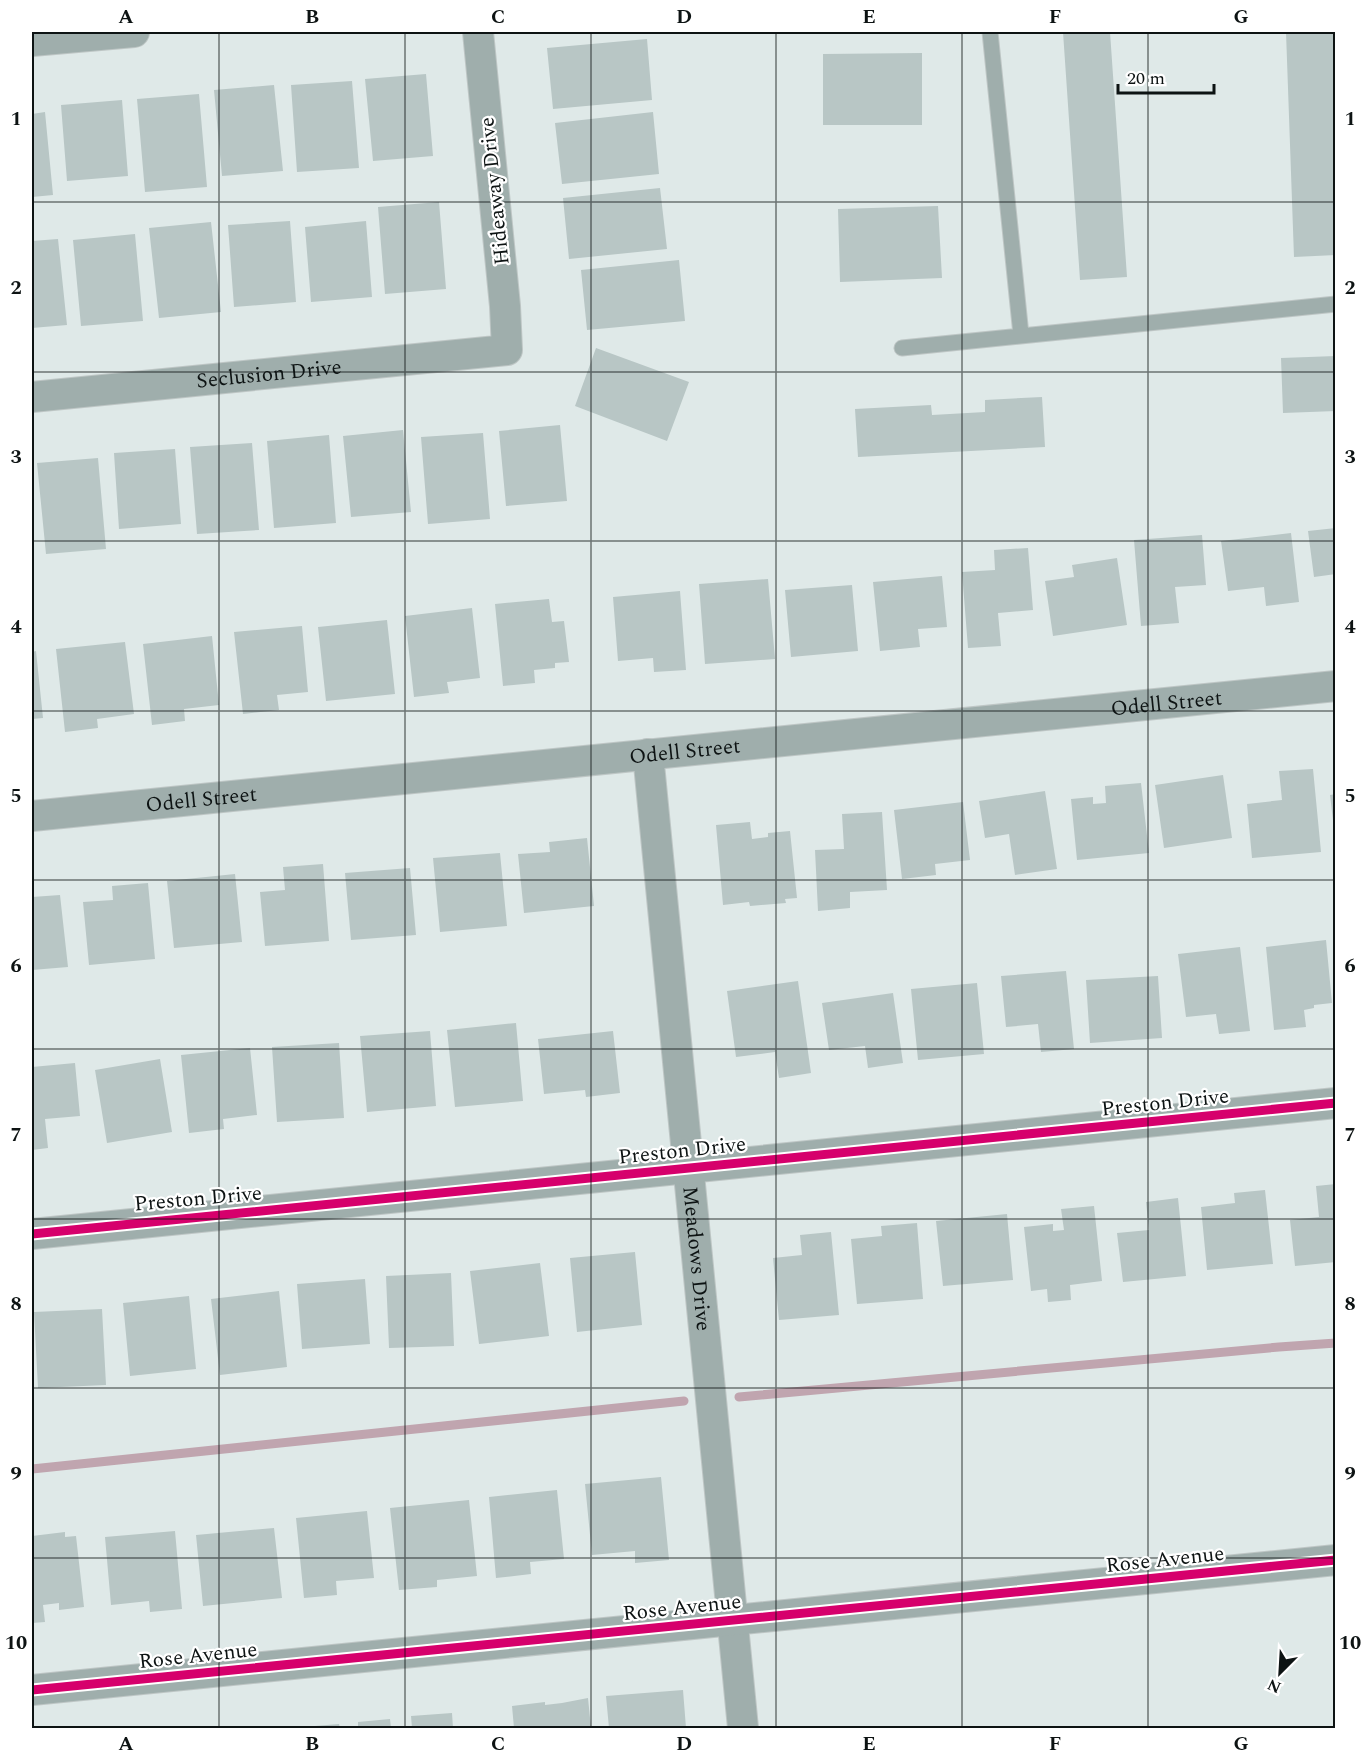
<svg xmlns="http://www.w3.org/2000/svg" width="1367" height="1760" font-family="Spectral,serif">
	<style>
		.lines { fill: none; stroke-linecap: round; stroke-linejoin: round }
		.stream { stroke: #c0a5af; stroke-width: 9 }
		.building { fill: #b8c6c5 }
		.service-casing { stroke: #bec6c5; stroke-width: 17 }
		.minor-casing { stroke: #bec6c5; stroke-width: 32 }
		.service { stroke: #9faeac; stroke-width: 15 }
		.minor { stroke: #9faeac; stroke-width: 30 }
		.cycleway-casing { stroke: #fff; stroke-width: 13 }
		.cycleway { stroke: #d6006c; stroke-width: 9 }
		.grid { fill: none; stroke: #0d1313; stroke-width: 1.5; stroke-opacity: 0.55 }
		.labels { text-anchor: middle; stroke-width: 4.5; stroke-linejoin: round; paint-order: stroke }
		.street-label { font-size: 21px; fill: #0d1313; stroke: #fff }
		.neatline { fill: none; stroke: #0d1313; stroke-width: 2 }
		.grid-label { font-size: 20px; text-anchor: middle; font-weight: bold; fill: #0d1313 }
	</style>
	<rect width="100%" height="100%" fill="#dfe9e8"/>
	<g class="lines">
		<!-- stream -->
		<path class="stream" d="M739,1397L1279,1347L1336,1343
			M32,1469L684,1401"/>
	</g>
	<!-- building -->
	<path class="building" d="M1063,32H1110L1127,277L1080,280Z
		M1286,32H1336V255L1294,257Z
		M647,39L652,100L553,109L547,48Z
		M922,53V125H823V54Z
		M426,74L433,156L373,161L365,79Z
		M352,81L359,168L297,172L291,85Z
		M274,85L283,171L222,176L214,90Z
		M199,94L207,187L145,192L137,99Z
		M122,100L128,176L67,181L61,105Z
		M45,112L53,195L32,197V114Z
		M653,112L659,174L562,184L555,123Z
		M660,188L667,249L569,259L563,198Z
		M439,202L446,289L385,294L378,207Z
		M938,206L942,278L840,282L838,209Z
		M290,221L296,302L234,307L228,225Z
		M366,221L372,297L311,302L305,227Z
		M211,222L221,312L159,318L149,228Z
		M135,234L143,321L81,326L73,240Z
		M58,239L67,325L32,328V241Z
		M679,260L685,321L587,330L581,270Z
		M596,348L689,382L667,441L575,406Z
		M1336,356V411L1283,413L1281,358Z
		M1042,397L1045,447L858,457L855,409L931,405L932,415L985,412V400Z
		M560,425L567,501L506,506L499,431Z
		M403,430L411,512L351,517L343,436Z
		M483,433L490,519L428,524L421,437Z
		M329,435L336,523L274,528L267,441Z
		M252,443L259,530L197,534L190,447Z
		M175,449L181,524L119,529L114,453Z
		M98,458L106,549L46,554L37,463Z
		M1336,528V574L1314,577L1308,531Z
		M1291,533L1299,602L1266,606L1264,587L1228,591L1221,541Z
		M1202,535L1206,585L1175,587L1179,623L1141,626L1134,540Z
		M1028,548L1033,610L998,613L1001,646L968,648L962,572L995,570L994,550Z
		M1117,558L1127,625L1053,636L1045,581L1074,577L1072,565Z
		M942,576L947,627L918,629L920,647L880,651L873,582Z
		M768,579L775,659L705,664L699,584Z
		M852,585L858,651L791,657L785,590Z
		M680,591L686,670L654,672L653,658L618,661L613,597Z
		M549,599L552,622L564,621L569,662L555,663V668L534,670L535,683L503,686L495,604Z
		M472,608L480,678L447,682L449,693L414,697L405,616Z
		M387,620L395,694L326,701L318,627Z
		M302,626L308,692L277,695L279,710L243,714L234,632Z
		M212,636L219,705L184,709L185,721L152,725L143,644Z
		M125,642L134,714L97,719L98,728L65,732L56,649Z
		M36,651L43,718L32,719V652Z
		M1313,769L1321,852L1252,858L1247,804L1282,800L1279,771Z
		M1223,775L1232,838L1164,848L1155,785Z
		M1141,783L1149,853L1077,860L1071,799L1093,797V804L1106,803L1105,786Z
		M1045,791L1057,869L1015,875L1009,834L985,838L979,801Z
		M1336,794V828L1334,829L1330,795Z
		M963,802L970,860L935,864L936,875L902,879L894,810Z
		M882,812L887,890L850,892V908L818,911L815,850L844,849L842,814Z
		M750,822L752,839L768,837V833L790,831L797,898L785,899L786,903L750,906L749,902L723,905L716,825Z
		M587,838L594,906L524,913L518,854L550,852L549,842Z
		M500,853L507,926L440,932L433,858Z
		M323,864L329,941L265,946L260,892L285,890L283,867Z
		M410,868L416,935L351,940L345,873Z
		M235,874L242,942L174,948L167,881Z
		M148,883L155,959L89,965L83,902L113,900L112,886Z
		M60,895L68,967L32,970V897Z
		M1326,940L1332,1003L1314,1005V1008L1304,1010L1306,1027L1274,1030L1266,947Z
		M1240,947L1250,1031L1219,1034L1216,1014L1186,1017L1178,954Z
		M1066,971L1074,1049L1041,1052L1038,1024L1006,1027L1001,976Z
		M1158,976L1162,1038L1090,1043L1086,980Z
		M798,981L811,1073L779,1078L775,1052L736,1057L727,991Z
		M977,983L984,1054L918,1060L911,989Z
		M893,993L903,1063L868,1068L865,1046L829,1050L822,1003Z
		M516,1023L523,1101L455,1107L447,1030Z
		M430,1031L436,1106L367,1112L360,1036Z
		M613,1031L620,1093L586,1097L585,1090L544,1094L538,1039Z
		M339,1043L344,1118L277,1122L272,1047Z
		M250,1048L257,1115L223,1119L224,1129L189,1133L181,1055Z
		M160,1059L172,1132L107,1143L95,1070Z
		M75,1063L80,1116L45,1119L48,1148L32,1150V1067Z
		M1336,1184V1262L1295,1266L1290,1220L1319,1217L1316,1186Z
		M1265,1190L1273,1264L1207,1270L1201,1207L1235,1203L1234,1193Z
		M1178,1198L1186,1276L1123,1282L1117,1233L1149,1230L1146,1202Z
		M1094,1206L1102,1281L1070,1285L1071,1300L1048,1302L1047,1289L1031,1291L1024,1227L1053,1224V1231L1064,1230L1061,1209Z
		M1007,1214L1013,1280L943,1286L936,1221Z
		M917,1223L923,1299L857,1304L851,1239L882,1236L881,1226Z
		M831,1232L839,1315L779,1320L773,1258L802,1255L800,1235Z
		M635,1252L642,1325L577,1332L570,1258Z
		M540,1263L549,1336L479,1344L470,1271Z
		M451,1273L454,1346L389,1348L386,1276Z
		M365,1279L370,1344L302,1349L297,1284Z
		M279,1291L287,1367L220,1375L211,1299Z
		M189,1296L196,1369L130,1376L123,1303Z
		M102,1309L106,1385L38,1388L34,1312Z
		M661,1477L669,1560L635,1563V1551L592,1555L585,1484Z
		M557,1490L564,1559L530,1562L531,1574L496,1578L489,1497Z
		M469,1500L477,1576L437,1580V1587L399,1590L390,1508Z
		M367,1511L374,1578L336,1581L337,1595L304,1598L296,1518Z
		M274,1528L282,1598L203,1606L196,1535Z
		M175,1531L182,1609L150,1612L149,1601L111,1605L105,1537Z
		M65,1532V1537L76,1536L84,1607L59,1610V1603L43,1605L45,1622L32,1623V1536Z
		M683,1690L686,1728H609L606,1696Z
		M588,1698L591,1728H514L512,1706L545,1702V1705L562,1703Z
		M452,1713L453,1728H412L411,1716Z
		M390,1719L391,1728H358V1722Z
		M339,1724L340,1728H315V1726Z"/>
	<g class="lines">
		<!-- service casing -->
		<g class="service-casing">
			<path id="service" d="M990,32L1021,335
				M902,348L1336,304"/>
		</g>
		<!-- minor casing -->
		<g class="minor-casing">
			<g id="minor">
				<path d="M32,41L134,32"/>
				<path id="s1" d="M32,397L507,350L505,306L478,32"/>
				<path id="s2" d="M648,754L743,1728"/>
				<path id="s3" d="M32,816L1336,686"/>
				<path d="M32,1234L1336,1103"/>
				<path d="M32,1690L1336,1560"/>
			</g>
		</g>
		<!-- service -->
		<use href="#service" class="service"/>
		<!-- minor -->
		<use href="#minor" class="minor"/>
		<!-- cycleway casing -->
		<g class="cycleway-casing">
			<path id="cycleway" d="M32,1234L1336,1103
				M32,1690L1336,1560"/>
		</g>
		<!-- cycleway -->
		<use href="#cycleway" class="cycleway"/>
	</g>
	<!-- grid -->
	<path class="grid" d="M219,32V1728M405,32V1728M591,32V1728M776,32V1728M962,32V1728M1148,32V1728M32,202H1336M32,372H1336M32,541H1336M32,711H1336M32,880H1336M32,1049H1336M32,1219H1336M32,1388H1336M32,1558H1336"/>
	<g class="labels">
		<!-- street labels -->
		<g class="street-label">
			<text transform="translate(494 191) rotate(-96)" y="7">Hideaway Drive</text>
			<text dy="7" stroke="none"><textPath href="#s1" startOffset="238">Seclusion Drive</textPath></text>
			<text dy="7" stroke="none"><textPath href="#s3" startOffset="1140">Odell Street</textPath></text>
			<text dy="7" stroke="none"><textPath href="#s3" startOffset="656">Odell Street</textPath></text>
			<text dy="7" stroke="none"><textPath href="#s3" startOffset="170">Odell Street</textPath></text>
			<text transform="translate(1165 1102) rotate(-6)" y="7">Preston Drive</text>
			<text transform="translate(682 1150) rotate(-6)" y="7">Preston Drive</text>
			<text transform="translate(198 1198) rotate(-5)" y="7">Preston Drive</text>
			<text dy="7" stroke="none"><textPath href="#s2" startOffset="507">Meadows Drive</textPath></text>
			<text transform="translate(1165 1559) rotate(-6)" y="7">Rose Avenue</text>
			<text transform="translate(682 1607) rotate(-6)" y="7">Rose Avenue</text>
			<text transform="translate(198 1655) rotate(-6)" y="7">Rose Avenue</text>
		</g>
	</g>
	<!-- border -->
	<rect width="1367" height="1760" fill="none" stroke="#ffffff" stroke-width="66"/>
	<!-- north arrow -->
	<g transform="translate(1280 1673) rotate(204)" stroke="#ffffff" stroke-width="4.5" paint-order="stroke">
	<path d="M0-4.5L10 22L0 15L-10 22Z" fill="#0d1313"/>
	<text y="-9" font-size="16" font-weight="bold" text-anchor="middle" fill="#0d1313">N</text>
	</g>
	<!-- scale -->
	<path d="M1118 84v9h96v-9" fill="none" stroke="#0d1313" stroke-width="3"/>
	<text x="1127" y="84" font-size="18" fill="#0d1313" stroke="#ffffff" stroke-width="4.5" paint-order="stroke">20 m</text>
	<rect x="33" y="33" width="1301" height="1694" class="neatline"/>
	<g class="grid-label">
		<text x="126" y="23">A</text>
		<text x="312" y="23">B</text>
		<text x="498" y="23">C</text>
		<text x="684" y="23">D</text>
		<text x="869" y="23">E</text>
		<text x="1055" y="23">F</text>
		<text x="1241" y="23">G</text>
		<text x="16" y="125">1</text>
		<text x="1350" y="125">1</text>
		<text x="16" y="294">2</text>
		<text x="1350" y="294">2</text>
		<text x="16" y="463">3</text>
		<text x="1350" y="463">3</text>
		<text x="16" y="633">4</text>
		<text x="1350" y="633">4</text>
		<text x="16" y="802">5</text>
		<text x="1350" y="802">5</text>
		<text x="16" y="972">6</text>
		<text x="1350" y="972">6</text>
		<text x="16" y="1141">7</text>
		<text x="1350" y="1141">7</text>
		<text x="16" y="1310">8</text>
		<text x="1350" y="1310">8</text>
		<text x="16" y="1480">9</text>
		<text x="1350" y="1480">9</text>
		<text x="16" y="1649">10</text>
		<text x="1350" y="1649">10</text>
		<text x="126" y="1750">A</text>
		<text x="312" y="1750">B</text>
		<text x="498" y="1750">C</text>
		<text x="684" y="1750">D</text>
		<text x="869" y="1750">E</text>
		<text x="1055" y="1750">F</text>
		<text x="1241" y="1750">G</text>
	</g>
</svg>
